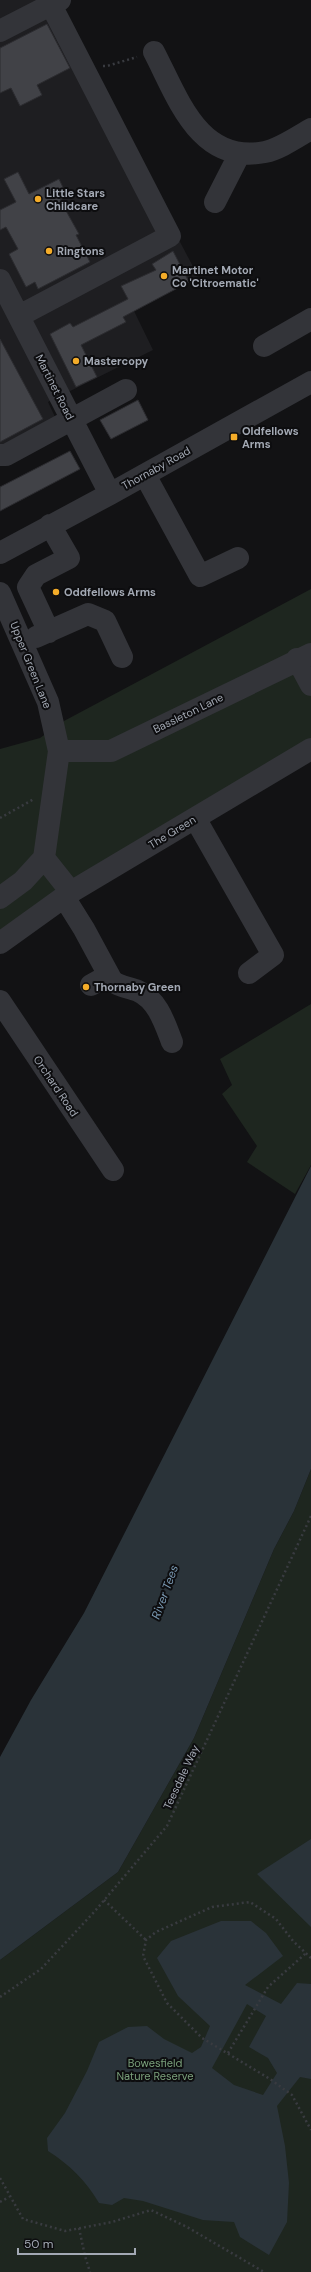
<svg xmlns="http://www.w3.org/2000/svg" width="311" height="2272" font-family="'DM Sans',sans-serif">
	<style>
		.built { fill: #1e1e21 }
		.green { fill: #1e261f }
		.water { fill: #2a3339; fill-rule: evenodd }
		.building { fill: #414247; stroke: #2c2c30 }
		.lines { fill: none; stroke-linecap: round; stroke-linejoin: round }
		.path { stroke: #393b40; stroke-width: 2.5; stroke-dasharray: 2 3; stroke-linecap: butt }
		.minor { stroke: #333439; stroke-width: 22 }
		.poi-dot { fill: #f4ac29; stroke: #0d0d0f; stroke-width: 1.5 }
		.labels { text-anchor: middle; stroke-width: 4; stroke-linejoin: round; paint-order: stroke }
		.poi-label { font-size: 11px; font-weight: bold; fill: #a3a9b4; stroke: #0d0d0f; text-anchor: start }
		.street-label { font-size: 11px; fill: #a3a9b4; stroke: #0d0d0f }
		.park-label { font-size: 11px; fill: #7aa07b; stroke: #0d0d0f }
		.water-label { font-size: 12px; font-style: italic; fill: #7998b1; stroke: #0d0d0f }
	</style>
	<rect width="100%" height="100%" fill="#121214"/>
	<!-- built -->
	<path class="built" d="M0,0H52L198,276L134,311L153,350L48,402L55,417L0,446Z"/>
	<!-- green -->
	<path class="green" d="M311,589V751L0,946V749L40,738L64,721Z
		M311,1004V1165L295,1194L247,1162L257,1146L222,1094L232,1085L220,1059Z
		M311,1469V2272H0V1960L118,1872L194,1738L274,1549L294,1511Z"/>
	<!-- water -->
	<path class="water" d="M311,1166V1469L294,1511L274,1549L194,1738L118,1872L0,1960V1757L31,1700L84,1613Z
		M311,1839V1927L257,1874Z
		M221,1921H251L266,1933L283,1956L245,1985L281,2004L297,1983L311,1984V2079L300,2077L277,2106L285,2146L289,2183L287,2222L269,2255L240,2237L234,2222L203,2220L143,2201L124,2198L112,2205L99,2203C86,2181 70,2165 48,2151L47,2138L65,2113L87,2071L99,2042L128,2027L147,2026L164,2039L192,2053L201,2047L210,2026L178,1996L157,1958L171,1941ZM247,2004L266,2016L249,2047L268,2058L277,2073L263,2095L234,2085L212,2068Z"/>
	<!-- building -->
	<path class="building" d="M47,24L70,68L37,85L42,95L20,106L11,88L0,93V48Z
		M18,172L29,194L59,179L67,196L60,200L79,234L76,235L90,262L38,289L35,282L26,287L9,254L18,249L6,227L0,230V210L16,202L4,179Z
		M173,251L189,282L123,317L126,322L81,345L97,377L76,387L50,334L70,323L73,327L128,299L121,286L156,270L152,264Z
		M0,339L43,419L0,442Z
		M138,400L148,420L111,439L100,420Z
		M70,451L80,469L0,511V487Z"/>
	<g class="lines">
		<!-- path -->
		<path class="path" d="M103,66H107L137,57
			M0,818L34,799
			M104,1900L146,1940
			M311,1958L293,1941L276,1919L250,1902L212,1907L156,1932L146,1940L143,1956L167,2003L202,2038L270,2079L292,2095L311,2130
			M0,1997L41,1969L95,1911L167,1826L311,1516
			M228,2053L268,1987L305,1954
			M0,2178L23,2219L65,2231L112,2222L151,2210L187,2227L264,2272
			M0,2202L9,2197
			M79,2228L85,2256L90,2272"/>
		<!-- minor -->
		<path class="minor" d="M0,31L60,0
			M154,52C178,98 199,165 265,152C280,149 297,137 311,129
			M215,202L239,155
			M0,280L110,494
			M19,316L170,236L51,5
			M264,346L311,319
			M0,455H6L126,390
			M145,475L200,576L238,558
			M0,553L110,494L311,382
			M0,593L48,702L59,751L44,858
			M49,632L28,587L36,575L69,558L50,525
			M36,637L88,614L105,621L122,657
			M297,659L311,685
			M59,751H111L311,654
			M195,818L273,955L249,973
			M44,858L71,892L311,749
			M64,897L84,929L111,979C117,987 129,987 138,991C158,1000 165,1024 172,1042
			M0,898L23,881L44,858
			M0,943L71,892
			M91,985L109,975
			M0,1001L113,1170"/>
	</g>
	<!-- markers -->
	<g class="poi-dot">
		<circle cx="38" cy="199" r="4"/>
		<circle cx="49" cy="251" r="4"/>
		<circle cx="164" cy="276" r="4"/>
		<circle cx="76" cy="361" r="4"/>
		<rect x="230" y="433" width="8" height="8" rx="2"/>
		<circle cx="56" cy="592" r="4"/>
		<circle cx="86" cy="987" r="4"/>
	</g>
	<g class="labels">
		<!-- poi labels -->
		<g class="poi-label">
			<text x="46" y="197">Little Stars<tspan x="46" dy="13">Childcare</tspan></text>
			<text x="57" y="255">Ringtons</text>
			<text x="172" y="274">Martinet Motor<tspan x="172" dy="13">Co 'Citroematic'</tspan></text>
			<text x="84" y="365">Mastercopy</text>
			<text x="242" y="435">Oldfellows<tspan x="242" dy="13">Arms</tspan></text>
			<text x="64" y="596">Oddfellows Arms</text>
			<text x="94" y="991">Thornaby Green</text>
		</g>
		<!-- street labels -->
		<g class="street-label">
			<text transform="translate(55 387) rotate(63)" y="4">Martinet Road</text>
			<text transform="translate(156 468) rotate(-29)" y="4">Thornaby Road</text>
			<text transform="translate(31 665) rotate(68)" y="4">Upper Green Lane</text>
			<text transform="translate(188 713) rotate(-26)" y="4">Bassleton Lane</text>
			<text transform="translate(172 832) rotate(-31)" y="4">The Green</text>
			<text transform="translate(56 1086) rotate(56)" y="4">Orchard Road</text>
			<text transform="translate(181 1777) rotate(-65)" y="4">Teesdale Way</text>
		</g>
		<!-- park labels -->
		<g class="park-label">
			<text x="155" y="2067">Bowesfield<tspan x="155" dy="13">Nature Reserve</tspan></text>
		</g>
		<!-- water labels -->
		<g class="water-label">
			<text transform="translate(165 1592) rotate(-70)" y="4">River Tees</text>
		</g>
	</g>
	<!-- scale -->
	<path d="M18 2248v6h117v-6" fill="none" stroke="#a3a9b4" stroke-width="2"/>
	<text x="24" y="2248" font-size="12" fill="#a3a9b4" stroke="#0d0d0f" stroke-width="3" paint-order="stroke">50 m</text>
</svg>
